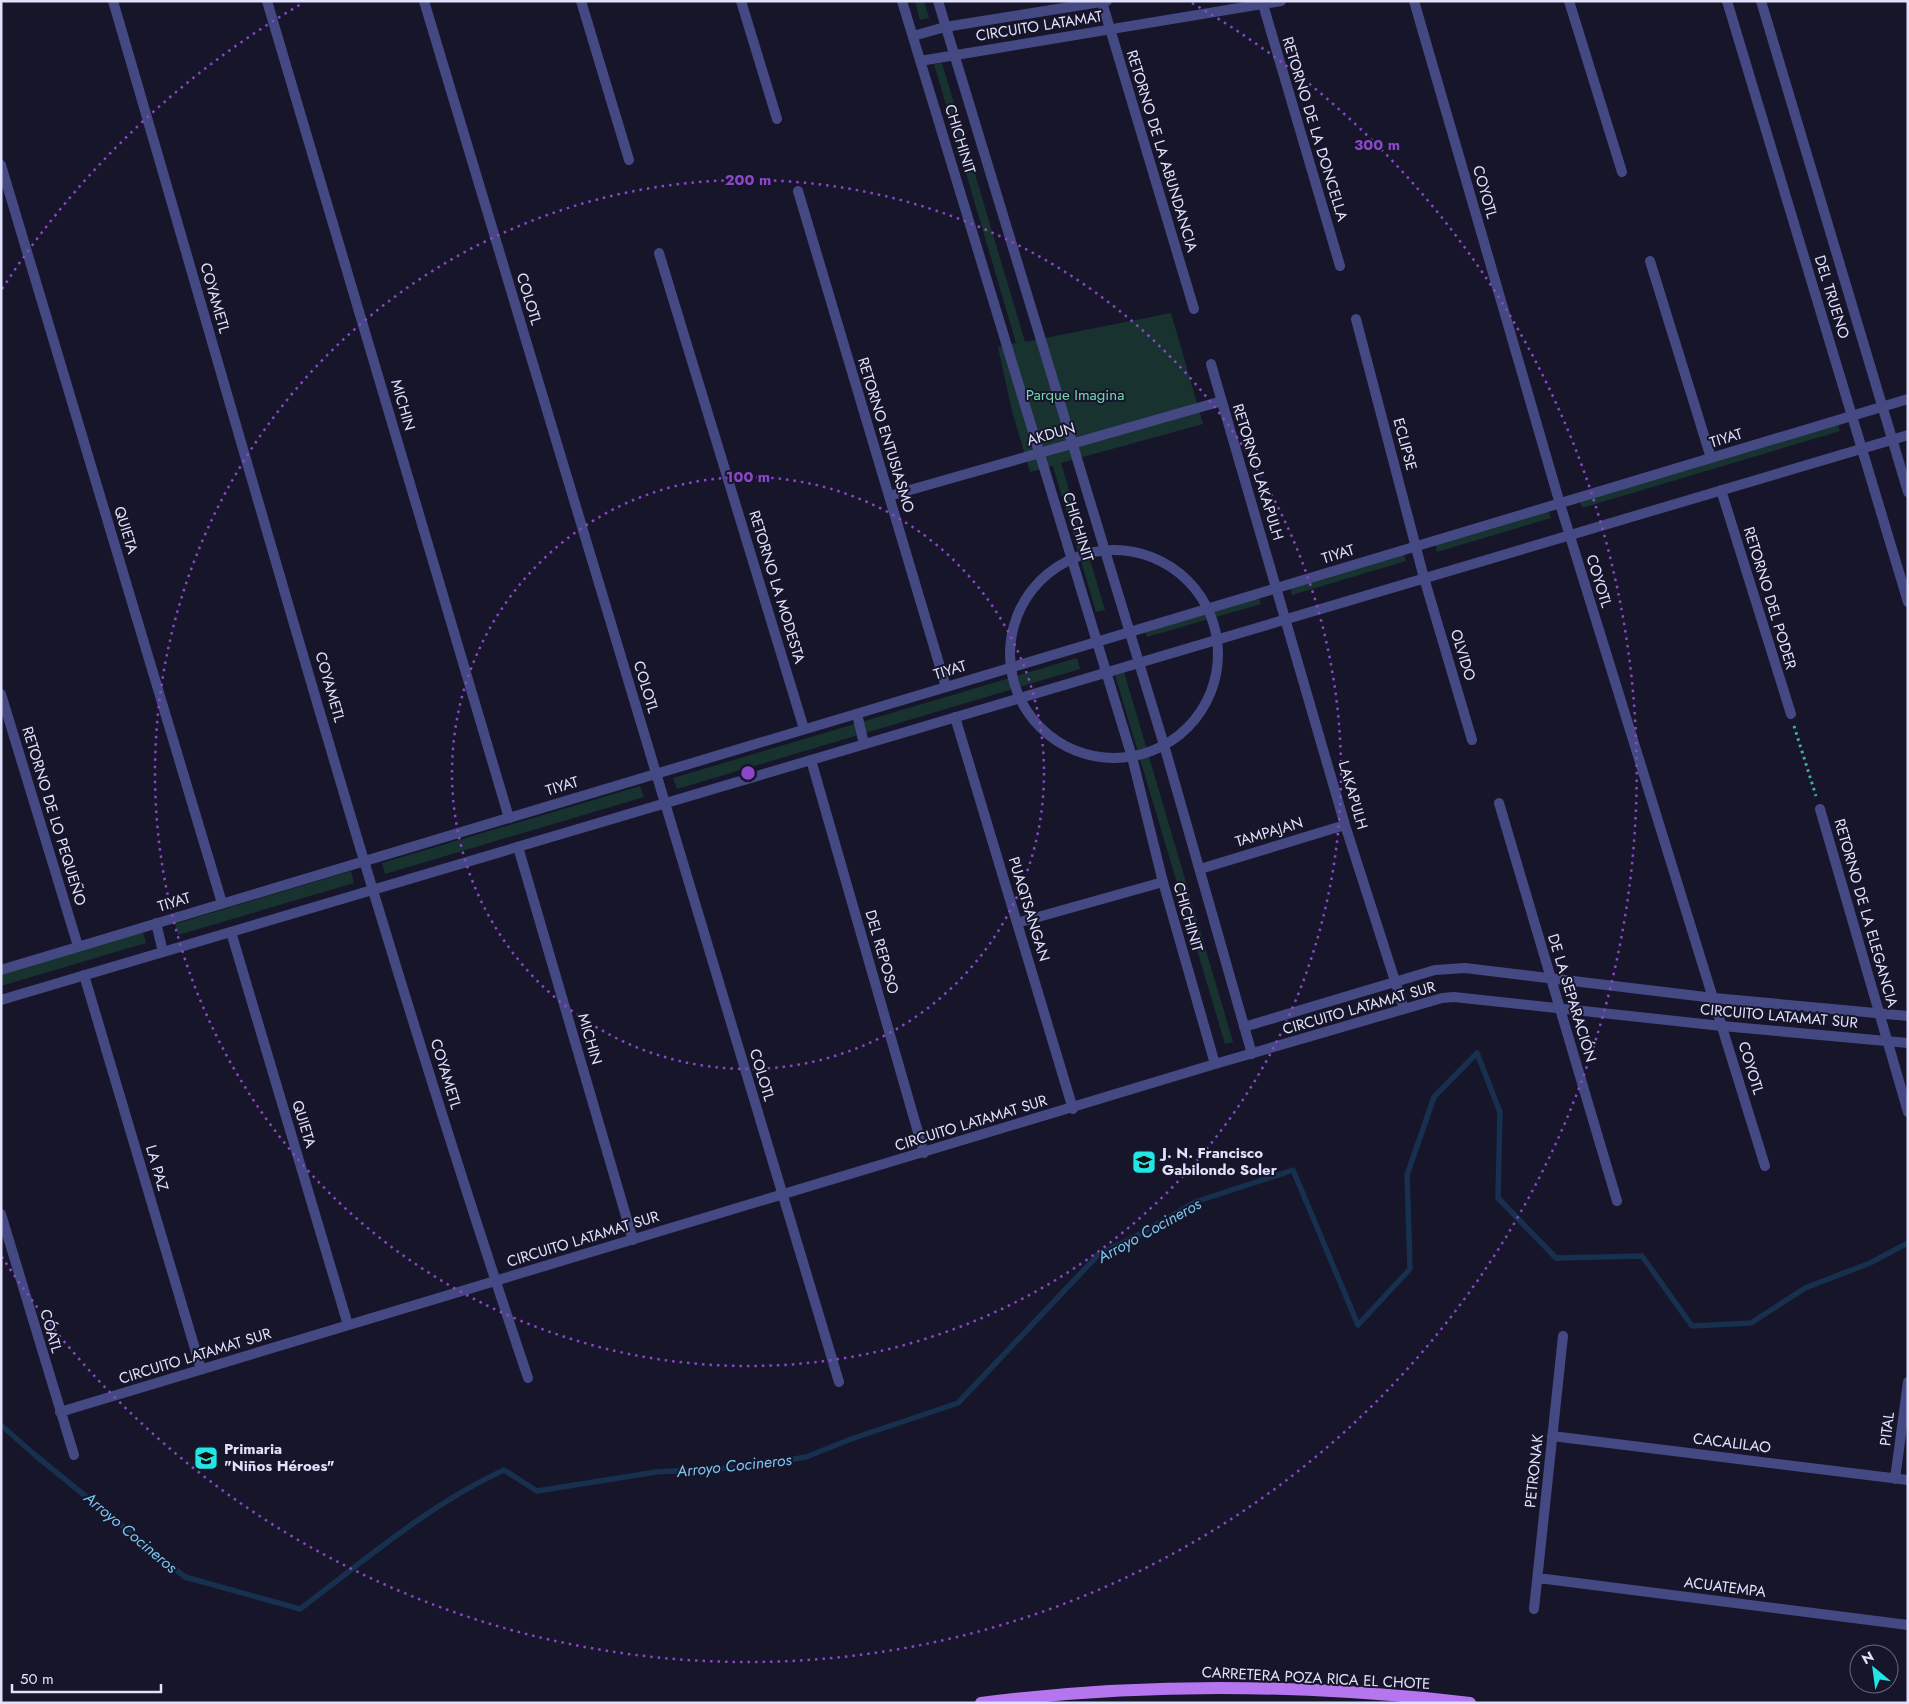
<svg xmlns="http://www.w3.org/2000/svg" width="1909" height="1704" font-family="Jost,sans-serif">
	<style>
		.green { fill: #18332f }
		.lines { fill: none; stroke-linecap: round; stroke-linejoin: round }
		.stream { stroke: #16304d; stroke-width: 5.5 }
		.path { stroke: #40b19e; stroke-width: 3; stroke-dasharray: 2.5 4; stroke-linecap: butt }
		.minor { stroke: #454983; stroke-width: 10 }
		.tertiary { stroke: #454983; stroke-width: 10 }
		.primary { stroke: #b475ef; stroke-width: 12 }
		.ring { fill: none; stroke: #8a47c8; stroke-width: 2.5; stroke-dasharray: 2.5 5 }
		.labels { text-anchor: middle; stroke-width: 4; stroke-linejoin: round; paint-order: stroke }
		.street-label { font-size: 15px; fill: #e1e1fc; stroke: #16152a }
		.park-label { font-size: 15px; fill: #74d5b2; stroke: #16152a }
		.poi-label { font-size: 15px; font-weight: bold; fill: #e1e1fc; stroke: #16152a; text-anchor: start }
		.water-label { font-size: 16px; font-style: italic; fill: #7bc6f0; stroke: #16152a }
		.centre { fill: #8a47c8; stroke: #16152a; stroke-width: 2.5 }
		.ring-label { font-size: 15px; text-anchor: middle; font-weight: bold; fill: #8a47c8; stroke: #16152a; stroke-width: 4; stroke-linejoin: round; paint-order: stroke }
	</style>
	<rect width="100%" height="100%" fill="#16152a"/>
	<!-- green -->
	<path class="green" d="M915,1H924L929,18L920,20Z
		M942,63L1025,342L1171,313L1203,424L1061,463L1105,610L1096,612L1053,466L1030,472L1012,411L998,347L1016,343L934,64Z
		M1837,420L1840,431L1582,508L1578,497Z
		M1547,506L1551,518L1437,552L1434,540Z
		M1402,549L1406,561L1292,595L1289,583Z
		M1257,593L1261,604L1147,637L1144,626Z
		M1077,658L1080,669L677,789L673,778Z
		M1124,672L1233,1042L1225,1044L1115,675Z
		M640,786L644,797L385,874L382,863Z
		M351,871L354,883L178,935L175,924Z
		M143,932L146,943L1,986V974Z"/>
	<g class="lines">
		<!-- stream -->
		<path class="stream" d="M1,1425L35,1455L185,1577L300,1609C365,1560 430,1504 504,1470L537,1491L656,1472L747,1467L806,1457L851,1439L958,1403L1098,1255L1142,1233L1195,1202L1293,1170L1358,1325L1410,1269L1407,1175L1434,1097L1477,1053L1500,1112L1498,1198L1556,1258L1642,1256L1692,1326L1751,1323L1805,1288L1870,1263L1908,1243"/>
		<!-- path -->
		<path class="path" d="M1794,726L1816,796"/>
		<!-- minor -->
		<path class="minor" d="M113,1C248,461 375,924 528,1378
			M267,1L509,818
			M424,1L839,1382
			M581,1L629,160
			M741,1L777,119
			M1262,1L1340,266
			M1414,1L1560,504L1765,1166
			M1569,1L1622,172
			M1727,1L1908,602
			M1761,1L1908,492
			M1102,2L1194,309
			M1,165L222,903
			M798,191L946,687
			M659,253L804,729
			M1650,261L1711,458
			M1356,319L1424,578L1472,740
			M1211,364L1345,825L1404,1009
			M1721,490L1791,714
			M889,496L1222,401
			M1010 654a104 104 0 1 1 208 0a104 104 0 1 1-208 0Z
			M1,694L78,946
			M955,717L1073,1109
			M811,760L924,1153
			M1499,803L1617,1201
			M1820,809L1908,1112
			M518,847L633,1240
			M1200,869L1345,825
			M1017,923L1163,882
			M231,932L348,1325
			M84,975L201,1369
			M1,1214L74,1455
			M60,1412L1215,1064
			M1552,1436L1908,1480
			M1895,1479L1908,1382
			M1538,1578L1908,1625
			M1534,1609L1563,1336"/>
		<!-- tertiary -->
		<path class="tertiary" d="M902,1L1132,757L1163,882L1215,1064L1442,998L1454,997L1722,1026L1908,1043
			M938,1L1164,745L1252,1054
			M913,36L945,27L1107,1
			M920,61L1281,1
			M857,714L864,744
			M156,923L163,952
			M1,970L1908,399
			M1,1000L1908,435
			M1244,1027L1435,970L1465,968L1714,998L1908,1016"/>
		<!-- primary -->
		<path class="primary" d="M981,1703C1143,1682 1308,1684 1470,1703"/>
	</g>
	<!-- distance rings -->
	<g class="ring">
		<circle cx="748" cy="773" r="296"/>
		<circle cx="748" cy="773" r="593"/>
		<path d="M2 289A889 889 0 0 1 303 3M1192 3A889 889 0 1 1 2 1257"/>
	</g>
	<!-- icons -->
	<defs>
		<g id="school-square" transform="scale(1.25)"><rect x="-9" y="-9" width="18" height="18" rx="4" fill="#23e6e4" stroke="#16152a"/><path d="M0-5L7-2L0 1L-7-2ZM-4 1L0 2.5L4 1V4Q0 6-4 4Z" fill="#111"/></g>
	</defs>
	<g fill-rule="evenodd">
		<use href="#school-square" x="1144" y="1162"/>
		<use href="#school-square" x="206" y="1458"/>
	</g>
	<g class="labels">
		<!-- street labels -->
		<g class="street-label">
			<text transform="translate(1039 26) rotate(-9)" y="5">CIRCUITO LATAMAT</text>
			<text transform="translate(1315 129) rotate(73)" y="5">RETORNO DE LA DONCELLA</text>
			<text transform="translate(960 139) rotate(73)" y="5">CHICHINIT</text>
			<text transform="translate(1162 151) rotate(73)" y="5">RETORNO DE LA ABUNDANCIA</text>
			<text transform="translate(1485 192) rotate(74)" y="5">COYOTL</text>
			<text transform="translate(1832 297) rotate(73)" y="5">DEL TRUENO</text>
			<text transform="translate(215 298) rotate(74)" y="5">COYAMETL</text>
			<text transform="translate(529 299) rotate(73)" y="5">COLOTL</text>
			<text transform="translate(403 405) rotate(74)" y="5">MICHIN</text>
			<text transform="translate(1051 434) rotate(-16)" y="5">AKDUN</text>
			<text transform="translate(886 435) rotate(73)" y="5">RETORNO ENTUSIASMO</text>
			<text transform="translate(1726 438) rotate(-17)" y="5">TIYAT</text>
			<text transform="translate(1405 444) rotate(75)" y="5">ECLIPSE</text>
			<text transform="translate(1258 472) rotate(73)" y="5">RETORNO LAKAPULH</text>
			<text transform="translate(1078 527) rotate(73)" y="5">CHICHINIT</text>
			<text transform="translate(126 530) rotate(73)" y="5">QUIETA</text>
			<text transform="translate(1338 554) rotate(-17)" y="5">TIYAT</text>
			<text transform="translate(1599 581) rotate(73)" y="5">COYOTL</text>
			<text transform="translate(777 587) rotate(73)" y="5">RETORNO LA MODESTA</text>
			<text transform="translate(1770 598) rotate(73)" y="5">RETORNO DEL PODER</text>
			<text transform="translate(1463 655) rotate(73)" y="5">OLVIDO</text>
			<text transform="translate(950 670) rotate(-17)" y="5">TIYAT</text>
			<text transform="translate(330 687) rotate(74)" y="5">COYAMETL</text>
			<text transform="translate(646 687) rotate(73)" y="5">COLOTL</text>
			<text transform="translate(562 786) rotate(-17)" y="5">TIYAT</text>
			<text transform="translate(1353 795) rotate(74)" y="5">LAKAPULH</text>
			<text transform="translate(54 816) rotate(73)" y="5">RETORNO DE LO PEQUEÑO</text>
			<text transform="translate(1269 832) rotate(-17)" y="5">TAMPAJAN</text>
			<text transform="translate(174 902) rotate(-17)" y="5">TIYAT</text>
			<text transform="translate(1029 909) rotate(73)" y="5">PUAQTSANGAN</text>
			<text transform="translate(1866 913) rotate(74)" y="5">RETORNO DE LA ELEGANCIA</text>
			<text transform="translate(1188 917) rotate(74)" y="5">CHICHINIT</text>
			<text transform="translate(882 952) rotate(74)" y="5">DEL REPOSO</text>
			<text transform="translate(1572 998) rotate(73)" y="5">DE LA SEPARACIÓN</text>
			<text transform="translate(1359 1008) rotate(-16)" y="5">CIRCUITO LATAMAT SUR</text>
			<text transform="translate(1779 1016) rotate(5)" y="5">CIRCUITO LATAMAT SUR</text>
			<text transform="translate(590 1039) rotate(74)" y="5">MICHIN</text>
			<text transform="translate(1751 1068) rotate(73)" y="5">COYOTL</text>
			<text transform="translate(446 1074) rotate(73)" y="5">COYAMETL</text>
			<text transform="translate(762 1075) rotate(73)" y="5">COLOTL</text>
			<text transform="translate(971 1123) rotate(-17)" y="5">CIRCUITO LATAMAT SUR</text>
			<text transform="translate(304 1124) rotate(73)" y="5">QUIETA</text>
			<text transform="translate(157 1168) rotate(74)" y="5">LA PAZ</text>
			<text transform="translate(583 1239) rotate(-17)" y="5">CIRCUITO LATAMAT SUR</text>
			<text transform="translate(51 1331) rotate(74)" y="5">CÓATL</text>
			<text transform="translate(195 1356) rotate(-17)" y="5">CIRCUITO LATAMAT SUR</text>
			<text transform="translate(1887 1429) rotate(-83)" y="5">PITAL</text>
			<text transform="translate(1732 1443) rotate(7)" y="5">CACALILAO</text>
			<text transform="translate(1534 1471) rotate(-84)" y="5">PETRONAK</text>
			<text transform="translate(1725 1587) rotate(7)" y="5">ACUATEMPA</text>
			<text transform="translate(1316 1678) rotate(3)" y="5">CARRETERA POZA RICA EL CHOTE</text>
		</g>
		<!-- park labels -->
		<g class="park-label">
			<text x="1075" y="400">Parque Imagina</text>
		</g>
		<!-- poi labels -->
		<g class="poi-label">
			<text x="1162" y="1158">J. N. Francisco<tspan x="1162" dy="17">Gabilondo Soler</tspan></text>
			<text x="224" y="1454">Primaria<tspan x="224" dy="17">"Niños Héroes"</tspan></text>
		</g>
		<!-- water labels -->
		<g class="water-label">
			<text transform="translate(1149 1230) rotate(-29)" y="6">Arroyo Cocineros</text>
			<text transform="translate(734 1465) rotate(-6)" y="6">Arroyo Cocineros</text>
			<text transform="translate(131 1532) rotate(40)" y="6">Arroyo Cocineros</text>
		</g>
	</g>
	<circle cx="748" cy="773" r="8" class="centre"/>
	<g class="ring-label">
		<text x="1377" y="150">300 m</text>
		<text x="748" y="185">200 m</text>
		<text x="748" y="482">100 m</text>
	</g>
	<!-- border -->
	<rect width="1909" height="1704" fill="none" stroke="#e1e1fc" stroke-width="5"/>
	<!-- north arrow -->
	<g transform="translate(1874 1669) rotate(331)"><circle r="24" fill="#16152a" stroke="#67677e"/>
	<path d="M0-4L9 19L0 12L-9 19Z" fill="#23e6e4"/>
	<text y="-8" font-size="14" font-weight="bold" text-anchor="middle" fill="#e1e1fc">N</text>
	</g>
	<!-- scale -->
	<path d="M12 1684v8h149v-8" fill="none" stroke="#e1e1fc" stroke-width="2.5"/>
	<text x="20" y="1684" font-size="15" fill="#e1e1fc" stroke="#16152a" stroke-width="4" paint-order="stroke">50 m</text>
</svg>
